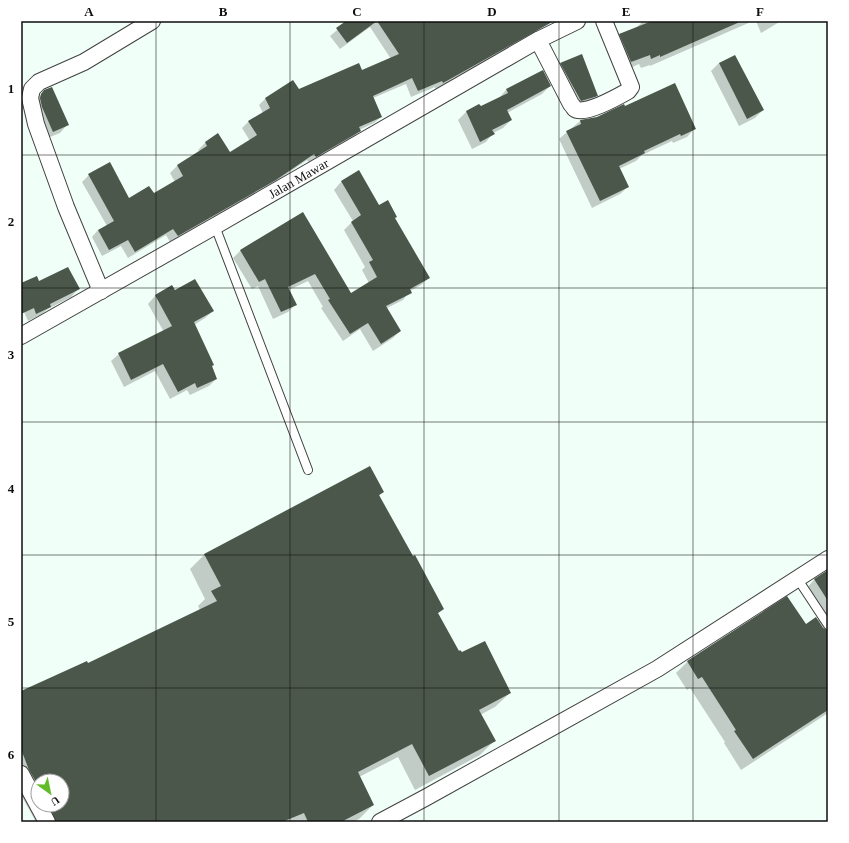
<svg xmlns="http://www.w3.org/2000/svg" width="849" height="843" font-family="'Times New Roman',serif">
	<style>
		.shadow { fill: #0003; fill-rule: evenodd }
		.building { fill: #4b574b }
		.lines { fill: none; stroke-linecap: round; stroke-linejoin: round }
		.service-casing { stroke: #414141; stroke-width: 10 }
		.minor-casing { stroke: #414141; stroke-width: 18 }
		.service { stroke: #fff; stroke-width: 8 }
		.minor { stroke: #fff; stroke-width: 16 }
		.grid { fill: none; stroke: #0e0e0e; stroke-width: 1; stroke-opacity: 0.55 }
		.labels { text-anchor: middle; stroke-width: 4; stroke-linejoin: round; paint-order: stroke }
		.street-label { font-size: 13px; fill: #0e0e0e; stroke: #fff }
		.neatline { fill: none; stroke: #0e0e0e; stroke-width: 1.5 }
		.grid-label { font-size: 13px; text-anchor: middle; font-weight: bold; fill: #0e0e0e }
	</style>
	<rect width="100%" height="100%" fill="#f0fff7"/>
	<!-- shadow -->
	<path class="shadow" d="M348,21H535L539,28L532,35L436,90L435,87L411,97L406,84L373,98L381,117L374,123L359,130L353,138L309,163L307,160L268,187L170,242L166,235L128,258L121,246L102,256L92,237L98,230L107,226L82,182L89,175L129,199L154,195L175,182L170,173L177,166L200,151L198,150L205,143L218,135L230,153L250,141L242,128L249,121L263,113L259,105L265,99L361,72L391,59L370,27L340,49L330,36Z
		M643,21H753L650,66V65L641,68L639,64L621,72L610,45L620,34L636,28Z
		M756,21H781L761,33Z
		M735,56L763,110L755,118L739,126L711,71L719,63Z
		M561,63L596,96L589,103L573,108L553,71Z
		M550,86L542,94L507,113L511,120L503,128L493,133L486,142L472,149L458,120L466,112L479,105L480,107L499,98L506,90Z
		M45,91L67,125L60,133L45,139L33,103Z
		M625,107L694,129L687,137L673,143L672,141L642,155L636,161L619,169L628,187L620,194L592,208L559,139L580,121L597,118Z
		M359,172L379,206L394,219L428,278L421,285L410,291L403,300L387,308L400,331L393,338L373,351L360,329L343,341L321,308L323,307L308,281L289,290L296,304L288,312L273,319L258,286L252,289L233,258L240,251L303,214L350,295L369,283L362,270L365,267L344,230L353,221L334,190L341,182Z
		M39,283L78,289L71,297L48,309L42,314L28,321L21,305V285Z
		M171,287L174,292L213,311L205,318L194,325L216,379L209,386L190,395L187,390L170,399L155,371L124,387L111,361L119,354L164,332L148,304L155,296Z
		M370,468L383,492L379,496L412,557L443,609L437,614L459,652L510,693L495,707L480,715L494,741L480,755L415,790L398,757L359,777L373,805L359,819L353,822H36L21,795V693L87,664L200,610L198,606L205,599L190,569L204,555ZM38,781H62V805H38Z
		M828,567V713L741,770L724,743L725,742L690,688L687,690L676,673L687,662L787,598L805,626L817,620L820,618L803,592L814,580L826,573V569Z"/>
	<!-- building -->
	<path class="building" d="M346,21H377L347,43L336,28Z
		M377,21H554L443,83L442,81L418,91L412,78L373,96L382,117L359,127L361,131L316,157L314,154L276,180L178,236L173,229L135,252L128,240L109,250L98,230L114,221L88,174L110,162L129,198L149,186L154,193L183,176L177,165L207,146L205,142L218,133L230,152L257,135L248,121L270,108L265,98L293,80L299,89L359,63L362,70L399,54Z
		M652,21H742L660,57V55L651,59L650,55L631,62L619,34Z
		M582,54L598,96L581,101L560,63Z
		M735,55L764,110L747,119L719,63Z
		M543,70L551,86L507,110L512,120L492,130L495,134L480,142L466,111L479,104L481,106L508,93L506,89Z
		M675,83L696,129L681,136L680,134L644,151L645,153L619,166L629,187L600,201L566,131L581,124L580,120L597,117L624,104L625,106Z
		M52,87L69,125L53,132L42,107L40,98L41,94L44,90Z
		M359,170L379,205L388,200L397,217L395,218L430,278L410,289L412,293L386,306L401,331L381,344L368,323L350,334L328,300L330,299L315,274L288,287L297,305L281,312L265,279L259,282L240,250L303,212L351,293L377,277L369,262L373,260L351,222L361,215L341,181Z
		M68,267L80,289L50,304L51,307L36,314L34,308L21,314V283L37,276L39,281Z
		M195,279L214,311L194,322L214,365L212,366L217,379L197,388L195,383L178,392L163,364L131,380L118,353L172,326L155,295L172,285L175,290Z
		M370,466L384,492L379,495L413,556L415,555L444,609L438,613L459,651L460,650L462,652L485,641L511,693L479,710L496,741L429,776L412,744L358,772L374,805L341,822H308L304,813L282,822H56L49,805H62V781H38V785L29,770L21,749V691L87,661L88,663L217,601L211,591L221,586L204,554Z
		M828,570V601L814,579Z
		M787,596L806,624L816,617L823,628L828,630V710L753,759L734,731L736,730L702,677L698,679L687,661Z"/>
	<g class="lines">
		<!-- service casing -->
		<g class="service-casing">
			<path id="service" d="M215,226L308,470
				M797,578L828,625"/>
		</g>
		<!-- minor casing -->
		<g class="minor-casing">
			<g id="minor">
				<path d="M538,40L571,104C573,106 574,108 575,109C584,116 619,96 628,91L631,87L604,21"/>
				<path d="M101,291L66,207L36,124L30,98L32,89L39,82L84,62L152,21"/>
				<path id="s1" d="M21,336L215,226L538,40L577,21"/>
				<path d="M21,774L47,822"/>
				<path d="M380,822L425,798L657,669L828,559"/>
			</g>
		</g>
		<!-- service -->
		<use href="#service" class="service"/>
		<!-- minor -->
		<use href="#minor" class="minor"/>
	</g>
	<!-- grid -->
	<path class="grid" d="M156,21V822M290,21V822M424,21V822M559,21V822M693,21V822M21,155H828M21,288H828M21,422H828M21,555H828M21,688H828"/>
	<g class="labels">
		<!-- street labels -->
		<g class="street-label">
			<text dy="5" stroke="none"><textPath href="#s1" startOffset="319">Jalan Mawar</textPath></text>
		</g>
	</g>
	<!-- border -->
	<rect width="849" height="843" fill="none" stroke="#ffffff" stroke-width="44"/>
	<!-- north arrow -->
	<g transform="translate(50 793) rotate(147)"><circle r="19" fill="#ffffff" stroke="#9f9f9f"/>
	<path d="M0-3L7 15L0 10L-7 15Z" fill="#64bb2a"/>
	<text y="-6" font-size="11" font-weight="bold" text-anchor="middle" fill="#0e0e0e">U</text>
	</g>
	<rect x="22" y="22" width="805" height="799" class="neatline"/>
	<g class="grid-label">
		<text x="89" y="16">A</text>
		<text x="223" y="16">B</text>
		<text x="357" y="16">C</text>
		<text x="492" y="16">D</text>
		<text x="626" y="16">E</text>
		<text x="760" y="16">F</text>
		<text x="11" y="93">1</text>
		<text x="11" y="226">2</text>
		<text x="11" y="359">3</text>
		<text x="11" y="493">4</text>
		<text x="11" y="626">5</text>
		<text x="11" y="759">6</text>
	</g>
</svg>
